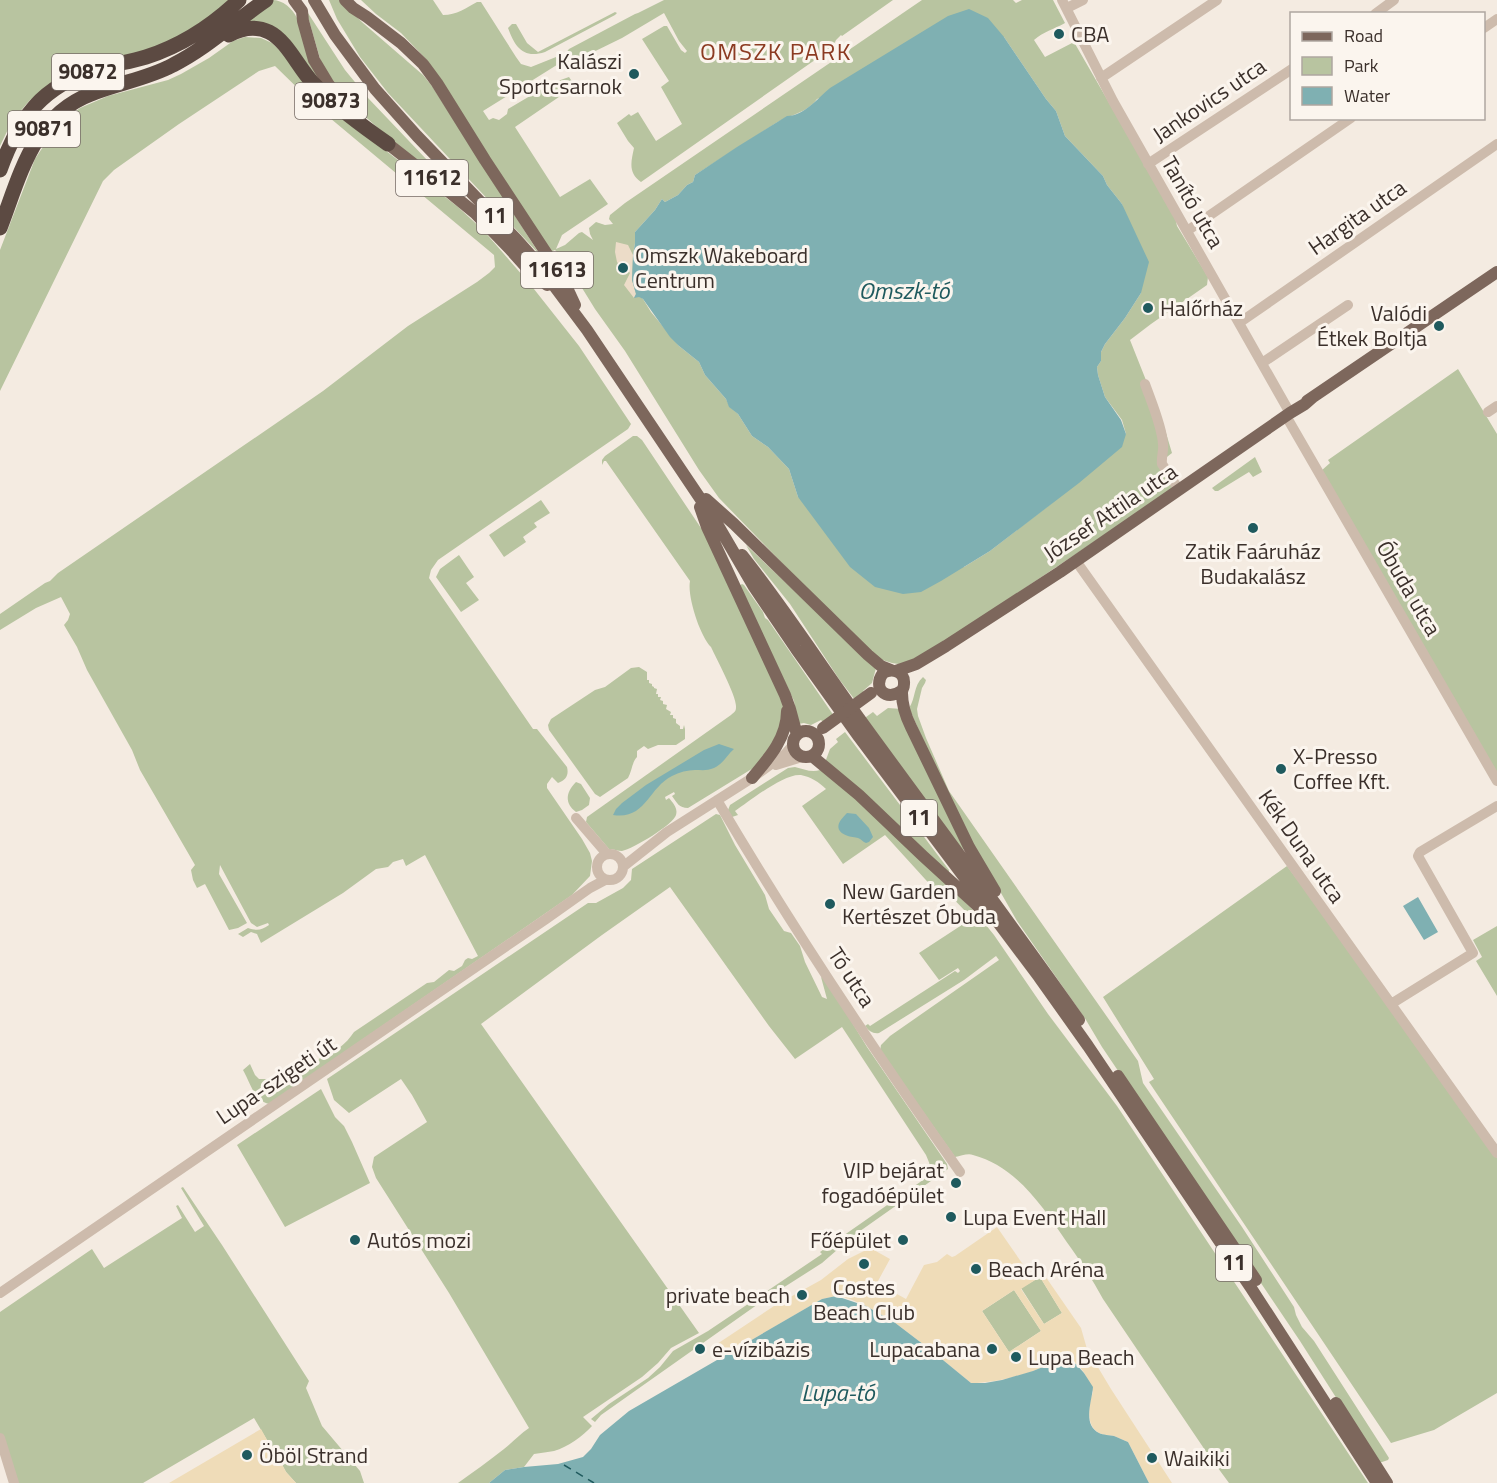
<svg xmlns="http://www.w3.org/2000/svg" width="1497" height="1483" font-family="'Titillium Web',sans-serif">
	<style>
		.green { fill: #b8c4a0; fill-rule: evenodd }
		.sand { fill: #efdcb8; fill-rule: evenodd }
		.plaza { fill: #ecdcc8 }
		.water { fill: #7fb0b2 }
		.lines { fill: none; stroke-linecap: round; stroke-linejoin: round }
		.ferry { stroke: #1f5a5e; stroke-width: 1.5; stroke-dasharray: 8 6; stroke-linecap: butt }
		.minor { stroke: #cdbbac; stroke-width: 10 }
		.major { stroke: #7d675c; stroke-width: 12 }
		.highway { stroke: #5c4a42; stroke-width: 15 }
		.major-bridge { stroke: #7d675c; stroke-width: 12 }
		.poi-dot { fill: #1f5a5e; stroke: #fbf5ee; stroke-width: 2 }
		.labels { text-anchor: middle; stroke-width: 6; stroke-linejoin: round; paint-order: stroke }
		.shield { fill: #fbf5ee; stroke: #756b66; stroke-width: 1.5 }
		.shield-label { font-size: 21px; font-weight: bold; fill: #3b302b }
		.poi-label { font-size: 22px; fill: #3b302b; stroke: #fbf5ee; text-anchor: start }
		.street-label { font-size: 22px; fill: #3b302b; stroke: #fbf5ee }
		.neighbourhood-label { font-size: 24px; letter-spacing: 1.5px; fill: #8c3b22; stroke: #fbf5ee }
		.water-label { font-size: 24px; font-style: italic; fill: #1f5a5e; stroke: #fbf5ee }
	</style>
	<rect width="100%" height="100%" fill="#f4ebe1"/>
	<!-- green -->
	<path class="green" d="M0,0H233L220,12L165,45L56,82L30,100L12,121L0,146Z
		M272,0C283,0 292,8 297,18L325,88L289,45L245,24Z
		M329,0H339L363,23L423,75L432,86L540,255L388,93L360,57L337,19Z
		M361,0H433L443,15C457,15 466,8 477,2H481L516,57L521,64L531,67L556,57L560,63L483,111L489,120L493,118L499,120L507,114L508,109L552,83L569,77L575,86L515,127L560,197L590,179L608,204L562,235L556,249L565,245L579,233L582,232L593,240L590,234L589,228L596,222L605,225L613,224L609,219L610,215L625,203L922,0H1013L1016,3L1022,0H1053L1065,23C1054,29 1043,32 1034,40L1045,57L1074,42L1175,217L1177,226L1208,277L1207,285L1151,324L1130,340L1163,423L1172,453L1163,460L1179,485L923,656L905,665L892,663L879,659L853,636L719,498L699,470L625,351L595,309L566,262L555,250L550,252L427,60L401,33L376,14ZM1004,37L1046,99L1056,111L1065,136L1103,176L1107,185L1122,204L1141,293L1125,318L1105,344L1101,352V361L1097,367L1098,375L1105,397L1122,420L1126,434L1052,503L990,551L964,567L798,497L789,469L768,447L752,436L738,414L730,407L726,399L705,375L699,362L679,346L651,312L643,299L636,294L633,255L635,243V232L655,210L662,199L665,202L678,195L687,185L693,182L695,175L776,123C789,115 807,113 817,99Z
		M664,0H893L842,36L841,35L836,40L832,48L641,182C628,173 631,162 634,148L628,141L617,123L629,114L631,116L638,112L656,141L682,124L661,87L669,81L642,39L664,26H667L681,50L685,53L687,51L679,41L664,13L622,38L575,61L569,62L565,54L569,49L635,14L638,13Z
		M306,10L345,70L368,98L469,204L378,128L341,95L321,62Z
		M615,12L617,13L615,15L545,52C523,59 515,47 508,28L512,24H516L527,43L538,52Z
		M245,37L261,38L272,43L376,143L458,207L484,231L530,284L579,346L631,424L628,429L438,560L431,570L429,578L533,729H537L567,767C569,775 566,780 558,783L552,777L547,784V788L582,839L590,853L592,861L590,876L572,895L269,1104C254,1101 250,1082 243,1070L250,1064L255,1075L259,1079H267L270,1082L282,1083L315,1066L321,1056C335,1053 346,1044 354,1032L427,983L434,982L449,970L454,971L462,966L465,960L468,958L472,959L478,956L425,855L406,866L403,859L393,862L388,867L376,869L343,893L261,943L257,934L251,932L243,937L238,934L248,928C257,931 262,930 269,925L268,923L257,927L251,923L220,865L219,874L247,923L238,928L229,930L205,884L197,888L193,880L191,870L195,865L140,770L132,750L87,670L77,647L64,625L68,620L70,614L61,597L36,608L0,630V614L45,583L50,581L58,573L323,391L408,326L477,282L489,273L495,267L494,255L318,108L275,66L259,71L179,124L114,170L103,181L0,391V250L35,159L56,127L80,108L108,96L168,80L181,74L209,58L233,41Z
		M1458,369L1497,434V778L1321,471L1330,463L1328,460Z
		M633,436H637L642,440L707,537L782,700L784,714L780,733L755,767L688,808C679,808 677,803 672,796L675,794L674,792L665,797L666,800L669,798C673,803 678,808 676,815C674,824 633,849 622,851C618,851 613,849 609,849L586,822L587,817L731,715C734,712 736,712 736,707C737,697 716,658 711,647C700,636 687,596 690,581L606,461H604L602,465V460L605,456Z
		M1255,457L1262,472L1253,477L1249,472L1218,491H1215L1212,488Z
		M541,500L550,513L534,523L537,527L523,537L526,542L504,557L489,535Z
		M746,545L876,668L872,683L863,691L865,694L855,700L839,679L790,604L754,559Z
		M459,555L474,577L466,583L479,600L461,612L436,577L440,569Z
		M742,584L744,585L763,612L765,618L768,620L834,716L824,723L821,720L811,725L804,723L798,724L794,701L739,586Z
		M639,667L647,672V680H649V683L652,684V686L654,687V688L657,689L656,694H658V697H661L660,700L663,701V704L667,705L666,709L671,712L670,715H673V718L676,719V723L680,726V729H683L684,725L685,729V739L676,745H658L648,749L644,746L637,751V757C632,762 632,771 628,778L600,797L595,794L549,730L548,725L551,719L595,690L605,687L631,668Z
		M923,677L926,680L925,683L922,688L917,709L918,716L926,738L949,791L1138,1061L1143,1083L1242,1227L1294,1307L1296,1315L1302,1327L1314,1341L1384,1450L1389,1458L1388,1460L1379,1463L1358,1432L1300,1341L1102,1047L1086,1020L1017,921L957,816L909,708C916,698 913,686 923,677Z
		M888,708L902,709L964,848L963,850H961L862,720L873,712L877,716Z
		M845,732L949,870V873L824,765L830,749L838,742L836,739Z
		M795,767C803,769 812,773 820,770L828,773L937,874L977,914L994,935L1048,1014L1117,1106L1368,1483H1229L1207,1453L1103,1299C1092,1279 1080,1260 1066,1241C1043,1207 1016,1166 973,1155C968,1153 961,1156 955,1157L880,1051L881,1045L890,1036L999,960L996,956L964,980L879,1033C873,1034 869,1031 865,1026L868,1024L870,1026L955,971L958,973L960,971L958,968L939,980L919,953L971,919L969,915L941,886L935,890L885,835L843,864L802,806L826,789C819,782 811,777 801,775C784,773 750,801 735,811L738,815L732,817L728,810L730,805L788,768Z
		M576,782L581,784L590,798L589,805L582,810L576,812C564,803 566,792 576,782Z
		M716,814L720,815L735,845L765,895L769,909L784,931L791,933L800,946L805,962L822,997L827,999L821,977L826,980L867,1047L947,1164L948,1169L836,1248L837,1250L822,1263L761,1302L601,1415L595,1422L591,1419L609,1404L648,1378L660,1367L673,1351L708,1331L822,1254L820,1252L923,1180C933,1170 931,1167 926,1155L842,1027L795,1059L769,1026L670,887L602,935L481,1024L699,1333L671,1348L658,1363L642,1377L583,1417L592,1426C583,1436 568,1447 554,1451C548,1452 541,1453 534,1454L524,1467L505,1470L489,1483H458C473,1472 489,1461 504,1449C513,1442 520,1434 529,1428L449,1293L376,1178L372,1167L374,1157L427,1122L412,1095L401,1079L349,1113L334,1100L327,1079L588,903H596L623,888L631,880L632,869Z
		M1287,866L1497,1145V1393L1434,1430L1391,1443L1149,1082L1154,1079L1103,997Z
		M1497,926V996L1476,961L1482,957L1473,940Z
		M321,1089L335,1117L344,1126L352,1142L370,1183L285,1227L237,1145Z
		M183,1187L222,1245L309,1381L306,1388L322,1426L360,1471L364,1483H296L286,1472L269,1440H267L254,1418L143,1483H15L0,1436V1312L92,1249L104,1268L182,1218L176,1206L178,1205L195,1232L204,1226L181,1188Z
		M1040,1277L1062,1313L1044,1324L1021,1288Z
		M1014,1290L1041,1331L1009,1352L982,1311Z"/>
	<!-- sand -->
	<path class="sand" d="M997,1227L1031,1276L1037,1272L1043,1273L1081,1328L1087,1349L1111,1389L1172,1483H1149L1128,1442C1123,1440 1119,1438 1114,1436C1109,1435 1103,1435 1099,1433C1085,1426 1089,1403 1093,1392C1089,1383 1085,1370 1076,1364C1070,1360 1063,1360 1057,1361C1048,1363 1040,1369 1031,1372C1011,1378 991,1383 971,1383L932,1351L894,1322L866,1306L850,1299L836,1296L822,1299L726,1355L717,1344L774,1306L821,1280L848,1259L864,1251L874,1250L890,1259L878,1281L879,1288H886L906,1299L924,1265L937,1262L947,1254L952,1257L955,1256ZM1040,1277L1062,1313L1044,1324L1021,1289ZM1014,1290L1041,1331L1009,1352L982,1311Z
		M261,1429L267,1440H269L286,1472L296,1483H169Z"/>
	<!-- plaza -->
	<path class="plaza" d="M616,242L628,245L633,255L632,280L636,294L634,298L624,285L630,273L623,265L620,266L617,262L615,252Z"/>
	<!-- water -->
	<path class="water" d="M969,9L988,18L1004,37L1046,99L1056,111L1065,136L1103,176L1107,185L1122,204L1149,262L1141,293L1125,318L1105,344L1101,352V361L1097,367L1098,375L1105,397L1121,420L1126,434L1122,447L1079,483L990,551L941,581L921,592L903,594L875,587L850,567L798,497L789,469L768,447L752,436L738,414L729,407L726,399L705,375L699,362L679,346L670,337L643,299L639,297L634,298L636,294L632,280L633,255L635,243V232L655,210L662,199L665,202L678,195L687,185L693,182L695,175L737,147L787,116C804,116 818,98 830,88L948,16Z
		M719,744L734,749C727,755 723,764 714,768C707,771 702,770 695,770C688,770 679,772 672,776C648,788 646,820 613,815L616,809L622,803L646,785L704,750Z
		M847,813L856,814L869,828L873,837L869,842L866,843C863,842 861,839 858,838C856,837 849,837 848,836C832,830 839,821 847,813Z
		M1418,897L1438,932L1424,940L1403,906Z
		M836,1296L866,1306L894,1322L932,1351L971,1383H985L1002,1380L1033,1371L1055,1362L1066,1360L1076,1364L1084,1373L1093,1387C1092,1401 1082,1425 1099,1433C1103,1435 1110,1435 1114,1436C1119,1438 1123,1440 1128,1442L1149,1483H489L505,1470L524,1467L558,1464L583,1457L591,1449L600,1435L629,1411L822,1299Z"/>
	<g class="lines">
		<!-- ferry -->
		<path class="ferry" d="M564,1465L594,1483"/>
		<!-- minor -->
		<path class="minor" d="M1062,0L1113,101L1290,413
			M1067,8L1083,0
			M1375,14L1394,0
			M1484,28L1497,19
			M1101,78L1217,0
			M1148,164L1292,69
			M1187,231L1351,118
			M1239,323L1497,144
			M1262,363L1348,305
			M1145,384C1151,401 1162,426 1163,444C1164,451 1161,457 1162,464L1179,490
			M1488,412L1497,406
			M1286,416L1497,781
			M1076,561L1497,1153
			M776,765L802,757
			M717,800C792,927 875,1052 960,1172
			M576,818L607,854
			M597 867a13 13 0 1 1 26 0a13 13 0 1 1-26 0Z
			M624,866L667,832L752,778L785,754L793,745
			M1391,1004L1473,953L1418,856L1420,852L1497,806
			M0,1293L546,919L590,888L605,880
			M0,1438L14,1483"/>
		<!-- major -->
		<path class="major" d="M294,0L302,11L303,21L314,60L329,85L345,106
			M314,0L335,35L375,89L417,136L517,240L534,259L587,330L716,522L754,587L796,649L859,737L1039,977L1088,1046L1251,1288L1377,1483
			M345,0L353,8L367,17L401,43L423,64L437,83L485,160L562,277L575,305
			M383,140L448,191L475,213L509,248L526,267L547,285
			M1307,401L1497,272
			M706,499L734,524L868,655L881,666L891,670
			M700,507L707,527L785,695L790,709L797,735
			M742,555C785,609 822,667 862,722C934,821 1008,919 1079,1020
			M896,671L916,664L946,646L1060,572L1290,413L1305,404L1313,397
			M901,691C886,702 872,688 883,673C892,668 905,671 904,684C904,689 902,688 902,693C902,704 906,717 911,727L969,847L995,891
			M793 744a13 13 0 1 1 26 0a13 13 0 1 1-26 0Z
			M812,756L859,795L923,856L980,908
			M752,778C769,758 787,738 787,711
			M1118,1076L1256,1280
			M1336,1403L1387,1483"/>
		<!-- highway -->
		<path class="highway" d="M229,35C242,28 255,25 269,32C287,41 298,67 312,82C335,106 361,125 388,144
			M0,170C19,117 42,86 97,69C113,64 130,62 146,57C180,46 213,25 239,0
			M0,228C20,176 33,116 91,94C118,83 147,79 173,65C207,48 235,21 266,0"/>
		<!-- major-bridge -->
		<path class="major-bridge" d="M823,728L871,693"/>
	</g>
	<!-- markers -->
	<g class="poi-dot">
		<circle cx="1059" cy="34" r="6"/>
		<circle cx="634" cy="74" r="6"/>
		<circle cx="623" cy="268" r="6"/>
		<circle cx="1148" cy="308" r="6"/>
		<circle cx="1439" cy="326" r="6"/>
		<circle cx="1253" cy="528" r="6"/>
		<circle cx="1281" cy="769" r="6"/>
		<circle cx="830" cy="904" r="6"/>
		<circle cx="956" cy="1183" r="6"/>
		<circle cx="951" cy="1217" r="6"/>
		<circle cx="355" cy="1240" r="6"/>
		<circle cx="903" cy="1240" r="6"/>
		<circle cx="864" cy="1264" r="6"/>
		<circle cx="976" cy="1269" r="6"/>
		<circle cx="802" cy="1295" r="6"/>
		<circle cx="700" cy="1349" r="6"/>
		<circle cx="992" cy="1349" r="6"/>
		<circle cx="1016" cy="1357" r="6"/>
		<circle cx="247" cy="1455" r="6"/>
		<circle cx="1152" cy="1458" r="6"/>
	</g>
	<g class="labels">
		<!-- shield labels -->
		<g class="shield">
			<rect x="52" y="54" width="72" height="36" rx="4.5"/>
			<rect x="295" y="83" width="72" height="36" rx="4.5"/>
			<rect x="8" y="111" width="72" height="36" rx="4.5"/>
			<rect x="396" y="160" width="72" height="36" rx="4.5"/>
			<rect x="477" y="198" width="36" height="36" rx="4.5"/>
			<rect x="521" y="252" width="72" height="36" rx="4.5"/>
			<rect x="901" y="800" width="36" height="36" rx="4.5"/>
			<rect x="1216" y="1245" width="36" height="36" rx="4.5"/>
		</g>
		<g class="shield-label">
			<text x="88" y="79">90872</text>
			<text x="331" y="108">90873</text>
			<text x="44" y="136">90871</text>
			<text x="432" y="185">11612</text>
			<text x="495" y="223">11</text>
			<text x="557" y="277">11613</text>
			<text x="919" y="825">11</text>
			<text x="1234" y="1270">11</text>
		</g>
		<!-- poi labels -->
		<g class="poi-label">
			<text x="1071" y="42">CBA</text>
			<text x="622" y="69" text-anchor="end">Kalászi<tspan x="622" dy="25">Sportcsarnok</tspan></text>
			<text x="635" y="263">Omszk Wakeboard<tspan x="635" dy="25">Centrum</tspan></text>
			<text x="1160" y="316">Halőrház</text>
			<text x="1427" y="321" text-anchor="end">Valódi<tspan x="1427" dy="25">Étkek Boltja</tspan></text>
			<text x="1253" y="559" text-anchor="middle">Zatik Faáruház<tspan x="1253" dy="25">Budakalász</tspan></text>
			<text x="1293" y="764">X-Presso<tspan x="1293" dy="25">Coffee Kft.</tspan></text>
			<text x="842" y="899">New Garden<tspan x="842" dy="25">Kertészet Óbuda</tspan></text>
			<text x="944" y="1178" text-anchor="end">VIP bejárat<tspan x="944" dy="25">fogadóépület</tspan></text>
			<text x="963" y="1225">Lupa Event Hall</text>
			<text x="367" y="1248">Autós mozi</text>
			<text x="891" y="1248" text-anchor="end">Főépület</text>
			<text x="988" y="1277">Beach Aréna</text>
			<text x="864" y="1295" text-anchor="middle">Costes<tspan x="864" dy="25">Beach Club</tspan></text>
			<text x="790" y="1303" text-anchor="end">private beach</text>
			<text x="712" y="1357">e-vízibázis</text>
			<text x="980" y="1357" text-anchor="end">Lupacabana</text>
			<text x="1028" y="1365">Lupa Beach</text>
			<text x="259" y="1463">Öböl Strand</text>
			<text x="1164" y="1466">Waikiki</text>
		</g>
		<!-- street labels -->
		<g class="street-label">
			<text transform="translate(1209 100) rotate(-34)" y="8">Jankovics utca</text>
			<text transform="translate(1193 202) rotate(60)" y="8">Tanító utca</text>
			<text transform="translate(1357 217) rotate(-35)" y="8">Hargita utca</text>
			<text transform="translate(1110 512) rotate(-34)" y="8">József Attila utca</text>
			<text transform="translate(1409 588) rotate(60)" y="8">Óbuda utca</text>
			<text transform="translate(1302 846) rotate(55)" y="8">Kék Duna utca</text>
			<text transform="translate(852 977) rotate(57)" y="8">Tó utca</text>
			<text transform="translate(276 1080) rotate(-34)" y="8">Lupa-szigeti út</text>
		</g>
		<!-- neighbourhood labels -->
		<g class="neighbourhood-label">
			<text x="776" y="60">OMSZK PARK</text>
		</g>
		<!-- water labels -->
		<g class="water-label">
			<text x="904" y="299">Omszk-tó</text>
			<text x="838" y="1401">Lupa-tó</text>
		</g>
	</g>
	<!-- legend -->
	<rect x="1290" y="12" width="195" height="108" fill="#fbf5ee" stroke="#aea6a0" stroke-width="1.5"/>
	<rect x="1302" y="32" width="30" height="9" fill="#7d675c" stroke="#aea6a0" stroke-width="1.5"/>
	<text x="1344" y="42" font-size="18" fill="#3b302b">Road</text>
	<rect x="1302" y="57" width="30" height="18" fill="#b8c4a0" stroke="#aea6a0" stroke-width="1.5"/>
	<text x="1344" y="72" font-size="18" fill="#3b302b">Park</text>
	<rect x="1302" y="87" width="30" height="18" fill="#7fb0b2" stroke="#aea6a0" stroke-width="1.5"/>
	<text x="1344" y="102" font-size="18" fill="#3b302b">Water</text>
</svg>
